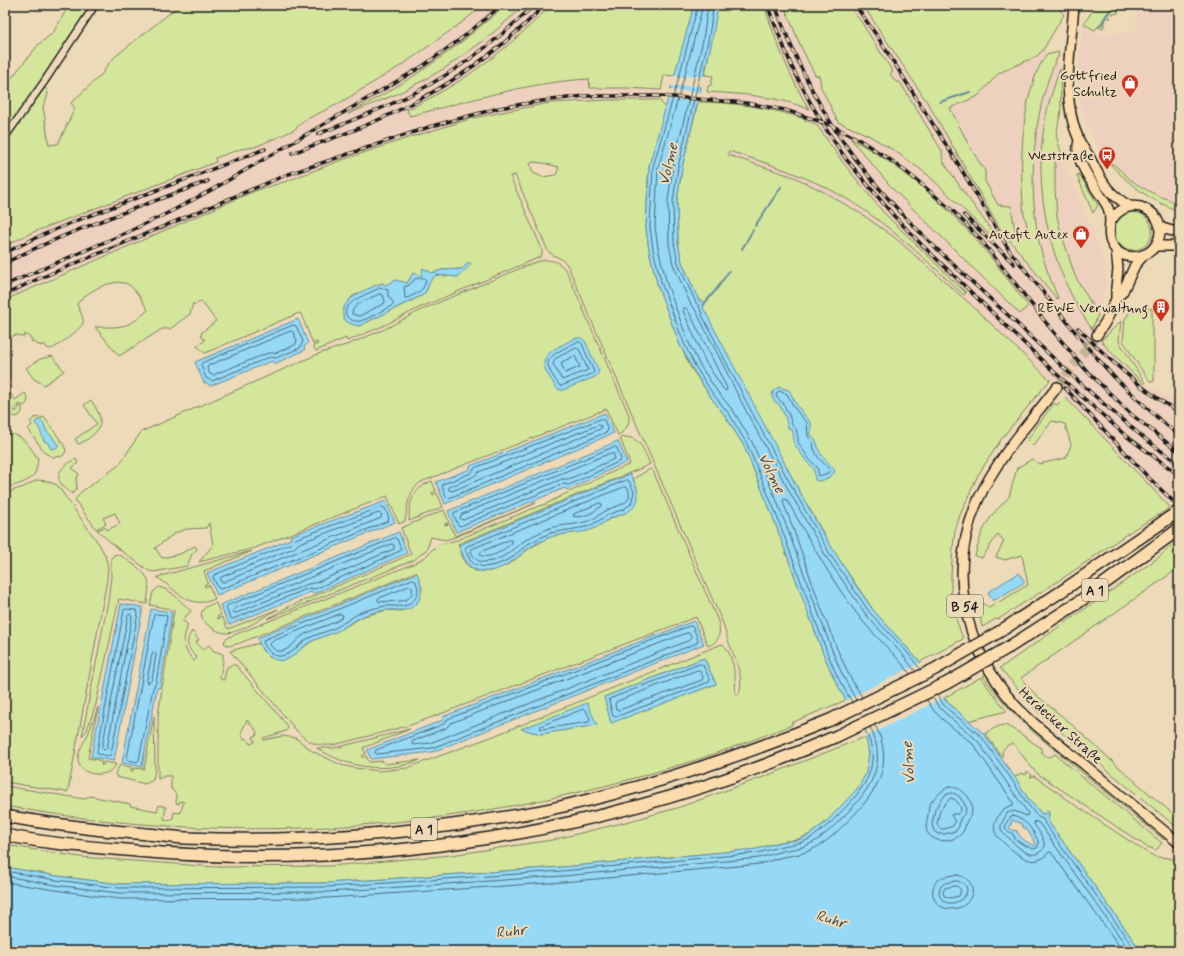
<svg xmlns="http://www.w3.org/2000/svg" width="1184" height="956" font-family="Mynerve,sans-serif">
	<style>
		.built { fill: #eed0be; fill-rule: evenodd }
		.green { fill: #d4e69b; stroke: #78815c; fill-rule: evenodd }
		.water { fill: #95d9f7; stroke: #658d9f; fill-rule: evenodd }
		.pier { fill: #eddab8 }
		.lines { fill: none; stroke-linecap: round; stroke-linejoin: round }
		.shore { stroke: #4c6874; stroke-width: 1 }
		.stream { stroke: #658d9f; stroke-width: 2 }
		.primary-tunnel { stroke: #c3b499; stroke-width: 9; stroke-dasharray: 9 4.5; stroke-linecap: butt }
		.street-casing { stroke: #1c1c1c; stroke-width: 9 }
		.primary-casing { stroke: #1c1c1c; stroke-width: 12 }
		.highway-casing { stroke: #1c1c1c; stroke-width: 14 }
		.street { stroke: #eddab8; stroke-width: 6 }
		.primary { stroke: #fcdcac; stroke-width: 9 }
		.highway { stroke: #fcdcac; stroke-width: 11 }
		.rail-casing { stroke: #1c1c1c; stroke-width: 3.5 }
		.rail { stroke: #eddab8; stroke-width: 2; stroke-dasharray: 6; stroke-linecap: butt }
		.highway-bridge-casing { stroke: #1c1c1c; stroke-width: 14; stroke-linecap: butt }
		.highway-bridge { stroke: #fcdcac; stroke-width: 11 }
		.labels { text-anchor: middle; stroke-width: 4; stroke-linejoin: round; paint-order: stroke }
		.shield { fill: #eddab8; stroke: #5b554b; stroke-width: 1 }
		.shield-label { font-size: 13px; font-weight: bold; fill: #1c1c1c }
		.poi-label { font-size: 14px; fill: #1c1c1c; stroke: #eddab8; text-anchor: end }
		.street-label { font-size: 14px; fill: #1c1c1c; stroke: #eddab8 }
		.water-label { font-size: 15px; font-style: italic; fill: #3a4b53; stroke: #eddab8 }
	</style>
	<rect width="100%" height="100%" fill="#eddab8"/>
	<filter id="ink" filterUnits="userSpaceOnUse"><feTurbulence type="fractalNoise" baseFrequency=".025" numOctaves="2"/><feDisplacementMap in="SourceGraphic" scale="8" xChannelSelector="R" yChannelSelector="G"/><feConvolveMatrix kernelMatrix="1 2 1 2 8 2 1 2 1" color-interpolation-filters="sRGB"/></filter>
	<g filter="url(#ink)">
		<!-- built -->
		<path class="built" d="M484,5H551L538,18L500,51L480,67L439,93L410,116L522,88L575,80L589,79L590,88H628L661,90L660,99L659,100H608L550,103L512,110L473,118L408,138L339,161L287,181L255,191L5,300V246L31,233L216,162L294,130L305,120L338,104L405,63L461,23Z
			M764,5H784L801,47L838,122L868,135L895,151L927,174L970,217L995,239V234L963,191L943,161L942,151L916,107L900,82H896L890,73L893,72L848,5H863L929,105L999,227L1046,270L1040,245L1035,210L1033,172L1034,146L1037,123L1045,91L1059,54L1060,69L1045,116L1042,144V184L1049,233L1055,256L1067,287L1092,329L1111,352L1144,384L1145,383L1179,404V512L1161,494H1157L1065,397L1055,383L1012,344L968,302L894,237L842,202L794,177L773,169L727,155L729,151L775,165L796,174L846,199L902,239L964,295L883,212L860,184L834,150L805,118L754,106L708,102L709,92L728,93L764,97L788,102L808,109L797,91L776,44ZM852,140L883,158L928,192L978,243L1028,306L1019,313L892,188Z
			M1136,5H1179V203L1157,195L1146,189L1125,175L1098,148L1082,112L1078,84L1079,58L1084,24L1095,30L1097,35L1136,31Z
			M1043,50L1047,54L1038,67L1033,81L1024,124L1022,164L1024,216L1027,227L1026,231L1020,234L1015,231L1011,206L998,205L985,181V171L971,149L949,108L978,96L999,73L1037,56Z
			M1061,152L1065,164L1071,178L1100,249L1105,269V291L1098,315L1075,276L1057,216L1055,190V157Z"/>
		<!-- green -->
		<path class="green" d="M69,5H83L89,10L22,117L45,88L48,91L47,98L43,106L49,145L58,144L75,108L71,103L102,74L109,63L117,55L180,5H484L461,23L405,63L338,104L305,120L294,130L255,147L241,149L215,158L216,162L31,233L5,246V86L39,44L53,33Z
			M506,5H525L486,39L448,66L426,79L397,94L348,114C377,98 406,82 433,63C459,45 482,25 506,5Z
			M551,5H694L675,76L664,75L661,90L628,88H590L589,79C528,82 469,101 410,116L407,110C425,101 444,91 461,80C493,59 524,33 551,5Z
			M718,5H764C776,41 789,76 809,109C777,96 741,94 707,92L708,86L711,85L713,76L705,75Z
			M784,5H848L860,20L893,72L890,74L896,82H900L942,151L943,161L963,191L997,238L992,237L927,174L895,151L868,135L838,122L820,85H821L819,76L815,75L801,47Z
			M863,5H1061L1058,8L1064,15L1063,16L1043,50L1037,56L999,73L978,96L950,108L971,149L985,171V181L998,205L1011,206L1015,231L1020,234C1024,233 1027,231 1027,226C1027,222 1024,218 1024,214C1019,170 1020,92 1046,55L1059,52V54C1032,108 1027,188 1040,246C1044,264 1051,281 1058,298L1057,299L999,227L929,105Z
			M1096,5H1121L1118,8V13L1113,14L1110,12L1108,15L1111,18H1105L1104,23L1102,24H1104V27H1102V29L1098,26L1095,30L1084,24Z
			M1060,69L1061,111L1056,135L1061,152L1055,158V190L1057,216L1060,229L1075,276L1098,315L1092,329C1050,271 1031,187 1046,115C1049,100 1055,84 1060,69Z
			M608,100H659L666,108L649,166L648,180L646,228L649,250L658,287L680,345L691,368L710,396L726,417L744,446L771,512L823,653L834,678L846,700L791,723L792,725C750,741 709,757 666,769C453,833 224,846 5,806V786L84,799L90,796L130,804V806L157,811L159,805L165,807H166L164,819L168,820L173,818L174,812L180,813L184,802L180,801L179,804L176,803C177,797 176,792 171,789V776H165L158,779V715L174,610L150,605L153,592L159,587C172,590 181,602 191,611L182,620L188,625C182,642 182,647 194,661L197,658C188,649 184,642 192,631L199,640L196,642L203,650L209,645L214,651L223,654V661L220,679L224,680L227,667L231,665H236L287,725L288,728L286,731L263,738L264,740L282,736L296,738L312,751L341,765L355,768L380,771L407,768L491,737L722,644C733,650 737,682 735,693L738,695C748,677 727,645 724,626L571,273C569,267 566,262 561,259C555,255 551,256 547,249L515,175L510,176L542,249V254L540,257L419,308L383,326L347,341L346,338L316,351L313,346L318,344L317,342L313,344L301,314L299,313L205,353L197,346L205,340L201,336L202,334L201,333L216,321L201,301L195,305L193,303L190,314L170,329H162L119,356L95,327C121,327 128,329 148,310C143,303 137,290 129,285C115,276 85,292 77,304C79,310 84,317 83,323C82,328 56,348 51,349C50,349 48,348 47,348L45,345H41V346L31,341L32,339L25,334L24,337L16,335L5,339V300L255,191L287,181L339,161L408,138L473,118L512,110L550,103ZM533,162L543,163L559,167L556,175L542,177L533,173L530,164ZM469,262L458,277L436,275C427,282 430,287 423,295L359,326L347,302L353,296L382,283L385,285L407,283L421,276L442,270L462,269ZM704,658L716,684L611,722L604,697ZM247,720L256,730L257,735L253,737L255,742L250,744L247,739H244L241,733ZM596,725L541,734L522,729L597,725Z
			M698,102C735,102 770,108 805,119V120L816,124L844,164L883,212L966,293L964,295C927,261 890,225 847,199C810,177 770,164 729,151L728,155L794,177L822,191L860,213L894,237L918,258L968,302L1050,380L1002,438L978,475L960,515L955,531L953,547L951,575V604L963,639L920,662L874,611L835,554L796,485L753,405L699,301L682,262L678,243L677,201L682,168Z
			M851,139C899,164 943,202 979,243C996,263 1012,285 1028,306L1020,314L892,188Z
			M1107,161C1117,165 1123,174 1131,180C1146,191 1162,198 1179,203V211C1148,200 1129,184 1107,161Z
			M1079,174L1098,205L1093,213L1078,178L1077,175Z
			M1114 231a19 19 0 1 1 38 0a19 19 0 1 1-38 0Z
			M544,260C555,260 561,263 567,272L629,415C630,424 626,431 618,435L606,409L421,482C407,492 408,506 405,521L399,524L387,496L255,548L199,562L213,545L209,523L206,528L187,529L175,533L155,548L162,558L180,554L195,546L197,549L192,554L187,566L153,572L149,571L116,547L97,530L105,527L107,530L120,524L115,513L103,518L106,524L96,529L75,500L81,492L119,465L141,432L318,354L349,344L385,329L421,310L533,263Z
			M1133,307L1152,309V338L1154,339V381L1151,382L1143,372L1123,341L1125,319Z
			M1121,321L1119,340L1120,343L1145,383L1144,384L1111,352L1101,341Z
			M52,356L64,371L44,385L34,379L26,368L40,359Z
			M5,386L15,400L25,393L28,399L27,403L24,406L20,404L14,408V411H17L19,406L22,407V412L19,416L13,417L5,406V404L9,400L6,397L5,398Z
			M1065,397L1169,506L1167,510L1134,529L1069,574L997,620L996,619L982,627L976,598L989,608L1028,585L1022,555L1005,560L996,557L1004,541L998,534L982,558L975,556L982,532L992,515L1009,497L1017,468L1032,459L1039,464L1066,458L1071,445L1065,424L1052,421L1033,446L1027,440L1054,403L1057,405Z
			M91,400C101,415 106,426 89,438C86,440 82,443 78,444L75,439L97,424L84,405Z
			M39,417L41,418L44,417L64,445L66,451L63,456L53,457L45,453L28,429L32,425L30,422L34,418Z
			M8,434C23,434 29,446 37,457L38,459C37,463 37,469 35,473C31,482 14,486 5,487V435Z
			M626,437C641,438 644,451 650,464L644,467L458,544L465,563L471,568L475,571H490L505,566L512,562L530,548L552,536L586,531L612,518L625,513L637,488L633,479L650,469L653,471L718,621C721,632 720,642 708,646L696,617L411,725L334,745C316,746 308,743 296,730L230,651L259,643L262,650L269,657L279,660L288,659L312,641L337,631L364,616L387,610L401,611L418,602L422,589L416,572L240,643L229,646L224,643L225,640L229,637L413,564L425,557L437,545L457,540L539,506L546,504L567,493L630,464L620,438Z
			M76,459L78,463L72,468L79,474L76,480L77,488L72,494C69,491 65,488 62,485C52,473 67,463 76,459Z
			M37,480L47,481L57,485L99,544L105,555L108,567L107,580L68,791L66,792L5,782V519L6,513H5V499L11,491L24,487Z
			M432,481L436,491L432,493L433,495L437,493L443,507L409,521C409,501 412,489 432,481Z
			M536,503L455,537L445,540L431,537L427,549L414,560L267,619L284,609L411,554L401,528L444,510L449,522L445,524V525L450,524L455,536Z
			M1179,539V568L1021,678C1034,696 1053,708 1070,723C1106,756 1142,788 1179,819V829L1067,737L1036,710L1000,668L1158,558Z
			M252,551L204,571L208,583L204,585L205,587L209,585L215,599C189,610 177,591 157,577Z
			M117,554C123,556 128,561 133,564C153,579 149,582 147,604L119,599L96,704L87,730L82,736L108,601L111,577V558L114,555Z
			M216,603L221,615L217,617L218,619L222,617L228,629L278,609C263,617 245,631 228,633C218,634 195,620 203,610C205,606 212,604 216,603Z
			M987,674L998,691L1165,837L1164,840L1032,731C1014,714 997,696 983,676Z
			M981,677L993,694L1007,711L968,721L944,698Z
			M98,707L88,758L102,761L101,765H103L104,762L116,764C110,780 78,776 78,760C78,750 84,742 88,734C92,725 95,716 98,707Z
			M154,716L155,770L153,780L145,784L117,777L115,774L120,765L131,767V771H133V768L144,769Z
			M1004,725L1012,728L1041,748C1041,753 1044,756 1050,757L1055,754L1162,843L1156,850L1147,847L1038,774L1032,768L1013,743C1005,746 1002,748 1002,757L985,733L999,726Z
			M410,729L363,748L366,754L362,756L363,758L366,756L369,762L383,761L385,764L420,760C386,774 347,768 317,748H335Z
			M865,737C870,747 869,762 866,773C861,791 824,826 808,835C799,840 791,840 781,842C773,844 765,846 758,849L562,867L327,883L119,884L57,876L5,867V845L80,857L216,867L330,866L451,855L552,840L626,822L677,808L766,776Z
			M1027,771L1032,775L1030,777L1034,776L1063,796V797L1146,852L1156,857L1169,858L1179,861V951H1141L1048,821L1049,812L1045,814H1042L1029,800L1015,777L1021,773L1026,775Z"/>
		<!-- water -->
		<path class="water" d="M694,5H718L712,41L682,168L677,201L678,243L682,262L699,301H702L705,304L703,308L706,313L796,485L821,530L854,583L874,611L920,662L946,701L984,734L1013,775L1015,777L1029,800L1042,814H1045L1046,811L1049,812L1048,821L1141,951H5V867L57,876L119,884L327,883L562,867L757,849L780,842L798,840L809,835L825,823L858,788L866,773L869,753L866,739L834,678L823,653L771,512L744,446L726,417L710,396L692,368L680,345L658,287L649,250L646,228L649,166ZM1012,820L1022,824V826L1028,831L1036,845L1034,846C1026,841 1020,839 1017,831L1012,830L1009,827L1011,825Z
			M469,262L471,264L458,277L436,275C427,282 430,287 423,295L359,326C352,324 344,323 343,315C340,298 370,288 382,283L385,285L396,280L407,283L413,273L421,276L423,268L432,273L442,270L462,269Z
			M298,319L308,343L304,347L305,350L274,364L272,361L210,386L207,383H204L195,362Z
			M576,338H582L585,341L599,371L598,374L595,377L563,390C557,391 555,386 552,381C549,376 544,370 544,364C543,351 567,343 576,338Z
			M779,387L789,390L798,407L811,423V435C818,440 817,447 821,454C825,461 833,465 835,472C830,477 822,483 815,480L814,469L806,461L793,442L794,438L792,430L788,428L785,416L779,404C773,402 771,398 773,391Z
			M605,413L614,433L445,504L436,482L470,469V466Z
			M37,420H40L43,422L47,432L53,437L56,443L59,445C57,448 55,449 51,449L47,442L44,441L39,428L35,423Z
			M618,441L627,462L567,490L565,488L456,532L448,511Z
			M630,474C638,488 645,504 625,513C621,515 615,516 611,518C603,523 596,529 587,531C574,534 560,533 548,538C542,541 535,544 529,548C515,559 501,573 481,571C467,570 463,556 459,545Z
			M386,501L395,522L217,595L207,573L291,539L290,536Z
			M399,532L407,553L313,594L311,592L229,625L220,605Z
			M417,573C421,584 425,595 415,605C407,613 397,609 386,610C379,611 370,613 363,616C353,621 345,627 336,632C328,635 318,638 310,642C303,646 298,653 291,657C276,667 260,653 258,638Z
			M1019,573L1025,582L993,601L988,592Z
			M121,604L143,607L114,761L91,757Z
			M151,609L172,612L160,688H157L142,767L122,763Z
			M694,621L704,644L432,752L371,759L367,750L443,720L442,717Z
			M704,658L716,684L611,723L604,697Z
			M587,703L597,725L541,734L521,729Z"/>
		<!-- pier -->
		<path class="pier" d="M673,76H706L704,86H670Z
			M669,90L702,92L700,101L667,99Z
			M922,662L945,697L863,738L844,701Z"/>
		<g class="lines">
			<!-- shore -->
			<path class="shore" d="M698,5L679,77L653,167L650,227L653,249L662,285L684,343L695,366L713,394L730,415L747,444L775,511L827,652L837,676L852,702
				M703,5L684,78L658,168L655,227L658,248L667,284L688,341L699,364L717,391L734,412L752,442L780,509L832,650L842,674L856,700
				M708,5L703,40L673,166L668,200L669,244L673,264L691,305L695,309L745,409L788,489L827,558L867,616L903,655L915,671
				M714,5L708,41L678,167L673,201L674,243L678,263L696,303L699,306L702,315L749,407L792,487L831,556L870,613L907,652L920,669
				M424,278L426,280C423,293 417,293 407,298H405L404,287L409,285L415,279Z
				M380,288L388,290V296L393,302V305C385,309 369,319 360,321C356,322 351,320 348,318C336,304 372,292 380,288Z
				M380,294L383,295L385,301V303L359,316L352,314C352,303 371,298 380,294Z
				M684,308H686L689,312L727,388L726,391L724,390L722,387L705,361L684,313L683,310Z
				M294,325L296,326L303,341L300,348L276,358L270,357L212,381L206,378L201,365L202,363Z
				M291,331L293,332L297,341L295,345L276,353H268L213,375L210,374L207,368L208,366Z
				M577,342H580L582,344L594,372L592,374L561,386L559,385C555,379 549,371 548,365C546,355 570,346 577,342Z
				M577,348L579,349L588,370L562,380L553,364L555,359Z
				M575,356L580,367L565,373L561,363Z
				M779,391L787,394L795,409L807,423L808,436L813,443L814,449L818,457L830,470L828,473L819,476L817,467L809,459L798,442V437L796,429L792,425L789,415L783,403L776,397L777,393Z
				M601,419L604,420L608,430L607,432L449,498L446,497L442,486L443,484L471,473L475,468Z
				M599,425L602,427L600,429L452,491L449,490V487L473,477L479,472Z
				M614,447L617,448L621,459L620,461L569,485L563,484L460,526L458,525L454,515V513Z
				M611,453L614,454V459L569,479H562L463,520L460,519L461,515Z
				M627,480L629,481L634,492L631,504L624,509L610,514L593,524L586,527L550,533L528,544L510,559L496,565L484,567L474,564L470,560L465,549L466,547Z
				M624,487H627C636,504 617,505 607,510C600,514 593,520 585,522C571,526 556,524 543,531C537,534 530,537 524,541C511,550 501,562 484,562C477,562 473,557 471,551L472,549Z
				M600,503L602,504V506C594,512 583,519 573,516L574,514Z
				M382,507L385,508L389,518L388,521L221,589L218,588L213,577L214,575L292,543L296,539Z
				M379,513L382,515L381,518L223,582H221L220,580L221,577L294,548L300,543Z
				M395,538L397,539L401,549L400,551L315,589L309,588L233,619L230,618L226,608L227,606Z
				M510,540L512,541V543C504,550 490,560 480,555L481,552Z
				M392,544L394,545V549L315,583L308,584L236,613L233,612L234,609Z
				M413,579L415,580C419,588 419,596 412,602C405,609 394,605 385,606C377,608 369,609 361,612C352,617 344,623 335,628C326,632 317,634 309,638C299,643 293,655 281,656C272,657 267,650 263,642L264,640Z
				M410,586L412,587C415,606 391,600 379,602L378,601V599Z
				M126,609L136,610L138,613L111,754L109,756L98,754L97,752L124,610Z
				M130,614L132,617L107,748L104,750L102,747L128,616Z
				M156,614L166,615L167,617L156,683L153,688L139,760L137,762L128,760L127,758L154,615Z
				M340,614L343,615L342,618C330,626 314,628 302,636C293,643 288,653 276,651L270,645L271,642Z
				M690,626L693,627L698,640L697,643L432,748L377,754L375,753L376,750L444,724L448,719Z
				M687,633H689L691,637L690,640L430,743L413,745L412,744L413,741L446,728L451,723Z
				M153,652L155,653L156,654L152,680L148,683L147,680Z
				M700,664L703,665L710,680L709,682L615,717L613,716L609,701L610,699Z
				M698,670L700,671L703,677L702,680L619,710L616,709L615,704L616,702Z
				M937,695L943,704L950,711L981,736L1012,780L1026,802L1038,817L1043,819L1045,824L1136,951
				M862,697C857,688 851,680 847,671C821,616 805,557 783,502L784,499L787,500C810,541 832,582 861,619C876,638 896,654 910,674
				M932,697L939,707L947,715L977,740L1028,813L1027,816L1014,811L1007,813L1001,825C1000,833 1005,834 1010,839C1016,846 1032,861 1041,851C1044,849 1045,846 1044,843C1043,836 1037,829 1034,824L1035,821L1039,823L1130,951
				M927,700L934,711L942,719L973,744L1013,802V805C1006,807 1002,809 998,816C996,821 993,825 995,831C996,836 1000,839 1004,843C1017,854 1034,871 1049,852H1051L1123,951
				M584,709L586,710L590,719L589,722L542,729L540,728L541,726Z
				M949,787C961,786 973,798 972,810C972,815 969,817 967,821C965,824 965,829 963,832C957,840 943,843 935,839C923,833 926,825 928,815C929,812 928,809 929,806C932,799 942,790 949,787Z
				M953,793L959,796L964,803L966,808L965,813L960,819L959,826L956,831L944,834H938L934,831L932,825L935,809L945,795Z
				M951,798C957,799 961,806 961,811L958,814H953L951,815L955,822L953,826L944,829H940L937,824L940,810Z
				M1013,816C1027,820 1033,830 1039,843L1037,848L1033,849L1022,844L1015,839L1013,834L1006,830C1004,825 1008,818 1013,816Z
				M5,871L56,880L119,888L328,887L562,871L758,853C766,851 774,848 782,846C792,844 801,844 811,838C822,831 832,822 841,812C865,788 883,764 865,730
				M957,875C985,880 971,915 945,908C932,905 928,887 939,879C945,876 951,875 957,875Z
				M5,876L55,885L119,893L328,892L563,876L759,858C767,856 774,853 782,851C793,849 802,848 812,843C823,837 833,827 842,818C869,791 889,766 870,727
				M957,881C985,888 947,918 939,894L940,887L945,883Z
				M5,882L55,890L119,899L328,898L563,882L760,864C767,862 775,859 783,857C794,855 804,854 815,848C827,842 838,831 848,821C876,793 896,765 875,725
				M957,886L961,890L959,896L950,898L944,896L943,892L945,888Z"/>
			<!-- stream -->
			<path class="stream" d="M1099,27L1107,14L1116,5
				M940,102L970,92
				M755,226L781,187
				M742,249L753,230
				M703,305L716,290L729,271"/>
			<!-- primary-tunnel -->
			<path class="primary-tunnel" d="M1057,387L1097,335"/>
			<!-- street casing -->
			<g class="street-casing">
				<path id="street" d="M5,137L44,82L95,5"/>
			</g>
			<!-- primary casing -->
			<g class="primary-casing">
				<path id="primary" d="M1074,5C1071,49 1060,98 1079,140C1082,147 1087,152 1090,158C1101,180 1108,195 1130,206
					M1079,141C1072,161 1098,189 1107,206C1114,218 1106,230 1111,242C1119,262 1148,261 1157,243C1172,213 1128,189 1110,223
					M1159,227L1179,233
					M1155,246H1179
					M1116,249L1118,269L1116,288V299
					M1097,335L1106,321L1116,299L1123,291L1135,265L1144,255
					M1057,387C1030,422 998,457 979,498C946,570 963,646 1015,705C1036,728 1062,746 1086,766C1117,792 1148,818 1179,843"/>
			</g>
			<!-- highway casing -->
			<g class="highway-casing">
				<path id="highway" d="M999,632L1062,591L1176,513
					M1009,647L1076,604L1179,529
					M5,816C48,824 91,829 135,833C152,834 169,837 186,838C277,842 369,837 460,824C495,819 530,814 564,806C655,785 743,755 830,720
					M5,835C48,844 92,847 136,851C376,872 616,832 837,736"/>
			</g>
			<!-- street -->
			<use href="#street" class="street"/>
			<!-- primary -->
			<use href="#primary" class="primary"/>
			<!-- highway -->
			<use href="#highway" class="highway"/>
			<!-- rail casing -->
			<g class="rail-casing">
				<path id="rail" d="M767,5L792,67L810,102L826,129L846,159L894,216L921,244L1051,369L1125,435L1179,475
					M775,5C790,46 808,86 831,123C877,198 946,258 1010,317C1049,354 1088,392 1130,426C1145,440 1163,452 1179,464
					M855,5L877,36L957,162L1009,250L1089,349L1113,376L1160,420L1179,435
					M318,134C346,123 373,112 400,100C449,77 495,43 534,5
					M292,153C330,139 369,126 405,107C457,81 504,47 545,5
					M964,215L1014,264
					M5,253L33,239L78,220L265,149
					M5,263C70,230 140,207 208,181
					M5,285L128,232L172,211L215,188L423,66L462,38L502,5
					M5,295L31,282L286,175L432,126L499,108L542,101L585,96H661L746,103L785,110L831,125L858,139L895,163L919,182L954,212L981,240L1047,324L1086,370L1131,414L1179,452
					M1078,328C1109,359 1141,390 1179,412
					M1065,388L1147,476L1179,507"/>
			</g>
			<!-- rail -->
			<use href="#rail" class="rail"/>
			<!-- highway-bridge casing -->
			<g class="highway-bridge-casing">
				<path id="highway-bridge" d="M830,720L935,669L999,632
					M837,736L947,683L1009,647"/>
			</g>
			<!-- highway-bridge -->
			<use href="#highway-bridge" class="highway-bridge"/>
		</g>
	</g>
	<!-- icons -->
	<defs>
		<g id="shop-pin" transform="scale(0.9)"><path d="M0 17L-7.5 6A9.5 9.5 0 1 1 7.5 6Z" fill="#c8321e" stroke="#eddab8"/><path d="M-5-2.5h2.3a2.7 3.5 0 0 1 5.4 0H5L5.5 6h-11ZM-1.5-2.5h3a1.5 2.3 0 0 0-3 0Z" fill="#fff"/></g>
		<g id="bus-pin" transform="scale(0.9)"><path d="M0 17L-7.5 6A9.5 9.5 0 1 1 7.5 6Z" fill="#c8321e" stroke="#eddab8"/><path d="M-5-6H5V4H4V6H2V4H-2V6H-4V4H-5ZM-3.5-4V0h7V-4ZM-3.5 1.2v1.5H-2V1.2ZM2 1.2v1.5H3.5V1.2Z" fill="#fff"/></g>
		<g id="building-pin" transform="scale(0.9)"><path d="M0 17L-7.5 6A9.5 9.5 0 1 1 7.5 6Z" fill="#c8321e" stroke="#eddab8"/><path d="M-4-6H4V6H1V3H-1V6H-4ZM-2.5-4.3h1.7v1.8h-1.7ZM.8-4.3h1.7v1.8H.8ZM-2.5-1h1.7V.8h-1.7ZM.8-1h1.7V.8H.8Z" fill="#fff"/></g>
	</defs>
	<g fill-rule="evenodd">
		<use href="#shop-pin" x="1130" y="83"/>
		<use href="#bus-pin" x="1107" y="155"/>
		<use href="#shop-pin" x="1081" y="234"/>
		<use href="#building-pin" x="1161" y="307"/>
	</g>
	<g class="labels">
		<!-- shield labels -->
		<g class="shield">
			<rect x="1082" y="579" width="26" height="22" rx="3"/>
			<rect x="947" y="595" width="36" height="22" rx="3"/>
			<rect x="411" y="818" width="26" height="22" rx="3"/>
		</g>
		<g class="shield-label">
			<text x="1095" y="595">A 1</text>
			<text x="965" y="611">B 54</text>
			<text x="424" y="834">A 1</text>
		</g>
		<!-- poi labels -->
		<g class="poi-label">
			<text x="1117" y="80">Gottfried<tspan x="1117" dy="16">Schultz</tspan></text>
			<text x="1094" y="160">Weststraße</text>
			<text x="1068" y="239">Autofit Autex</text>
			<text x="1148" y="312">REWE Verwaltung</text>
		</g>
		<!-- street labels -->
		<g class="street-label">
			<text transform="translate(1061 725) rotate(42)" y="5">Herdecker Straße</text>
		</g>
		<!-- water labels -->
		<g class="water-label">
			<text transform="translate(668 164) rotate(-77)" y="5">Volme</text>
			<text transform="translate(772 473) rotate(64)" y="5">Volme</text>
			<text transform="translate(908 763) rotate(-94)" y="5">Volme</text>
			<text transform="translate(831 919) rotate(17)" y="5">Ruhr</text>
			<text transform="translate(511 931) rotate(-6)" y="5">Ruhr</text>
		</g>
	</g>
	<!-- margin -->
	<rect width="1184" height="956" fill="none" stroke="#eddab8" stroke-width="20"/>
	<rect x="10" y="10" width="1164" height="936" fill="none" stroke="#1c1c1c" stroke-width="1.5" filter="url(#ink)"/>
</svg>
